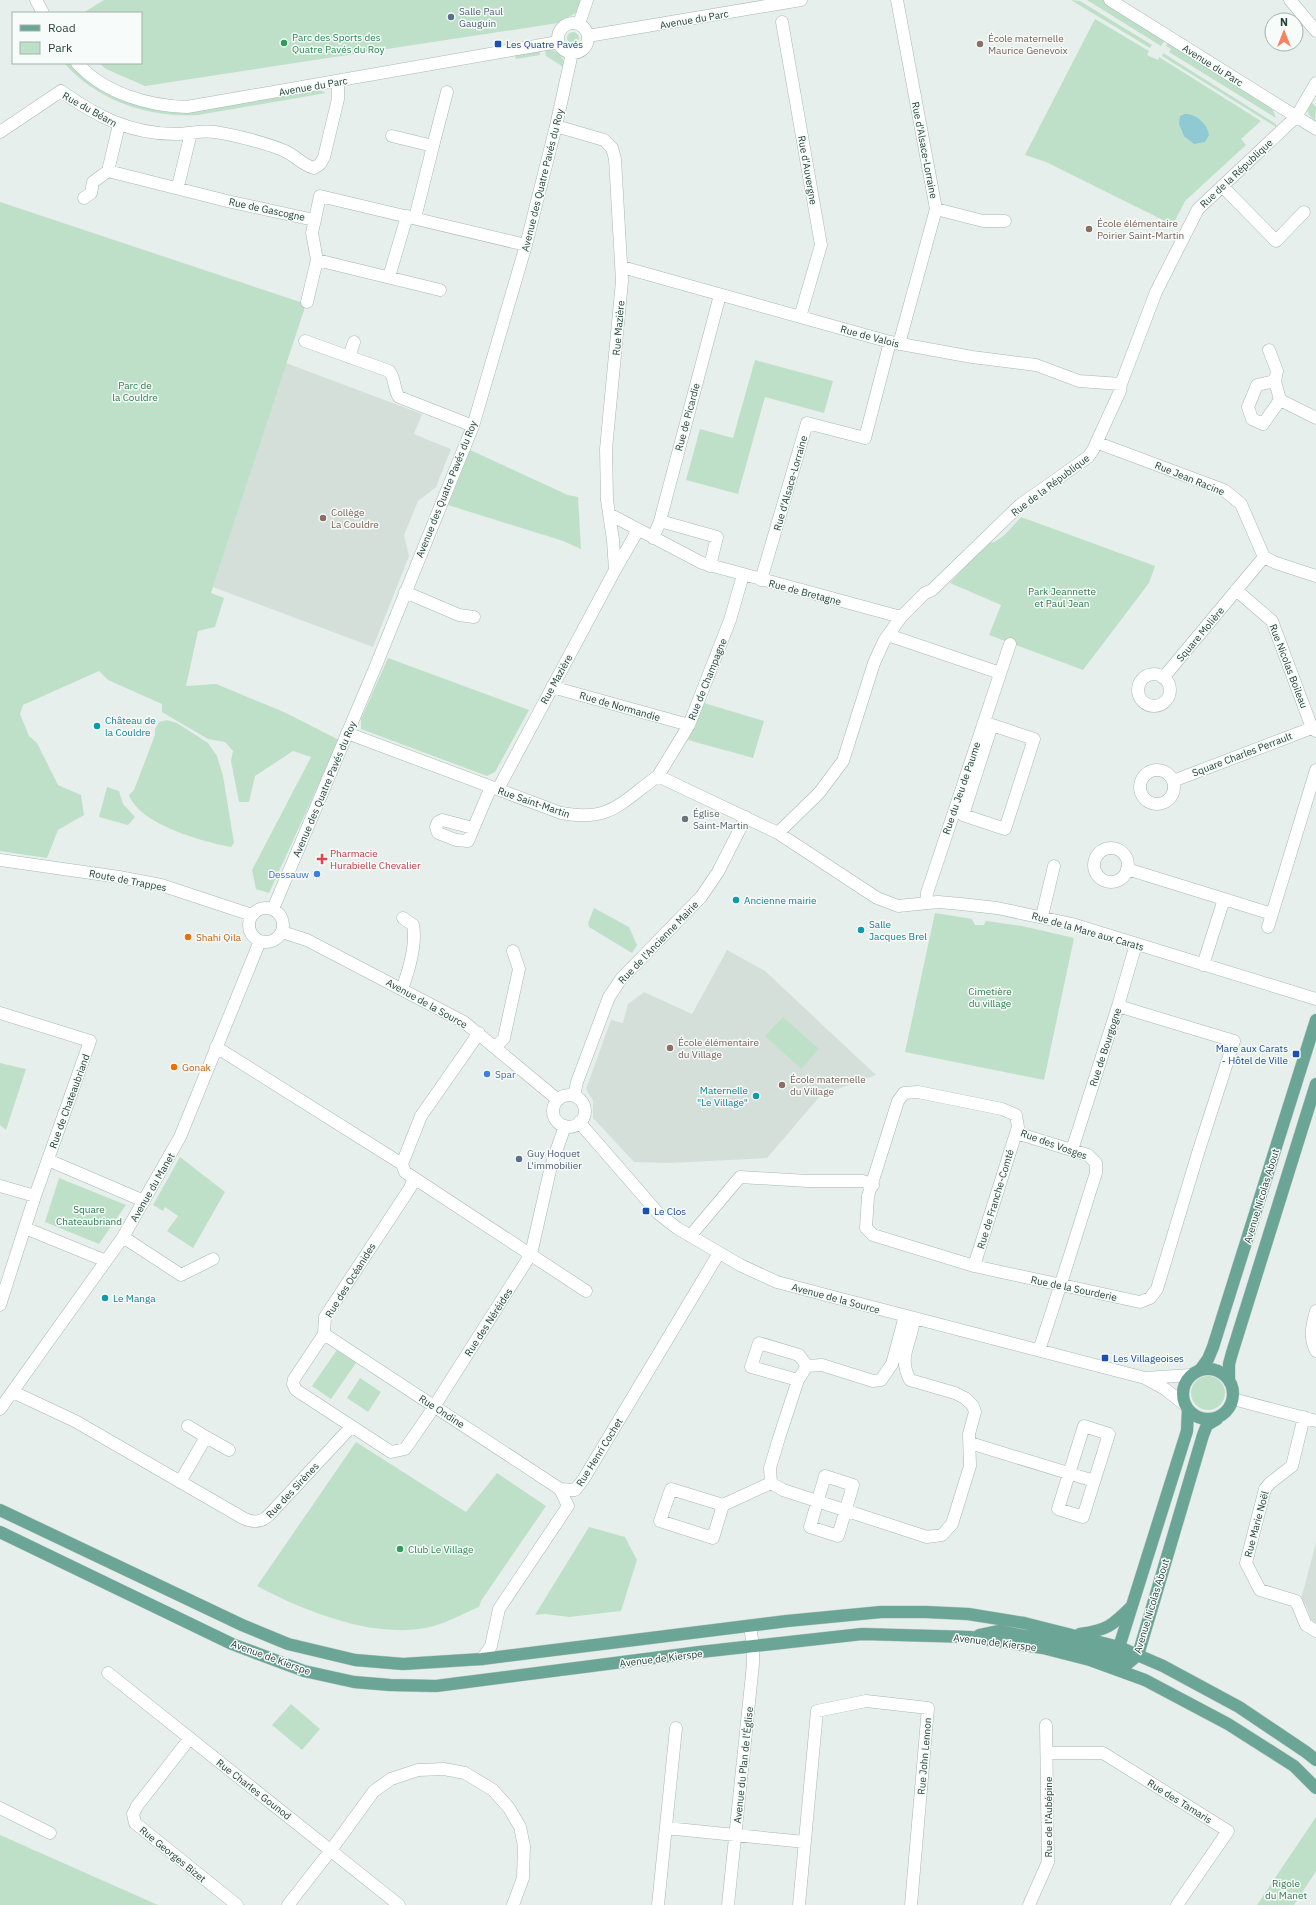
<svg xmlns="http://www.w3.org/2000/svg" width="1316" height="1905" font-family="'IBM Plex Sans',sans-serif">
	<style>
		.built { fill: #d4dfda }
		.green { fill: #bfe0c8 }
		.water { fill: #8ec9d4 }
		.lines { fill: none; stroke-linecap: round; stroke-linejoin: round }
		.minor-casing { stroke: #a8b8b2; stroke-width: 13 }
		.major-casing { stroke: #c2cac8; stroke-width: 13 }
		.minor { stroke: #fff; stroke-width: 12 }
		.major { stroke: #6aa596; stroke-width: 12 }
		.service-dot { fill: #5c6f8a; stroke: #f7fbf9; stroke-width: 1.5 }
		.leisure-dot { fill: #2e9e5b; stroke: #f7fbf9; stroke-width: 1.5 }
		.transit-dot { fill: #1a4fb4; stroke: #f7fbf9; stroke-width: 1.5 }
		.education-dot { fill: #8d6e63; stroke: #f7fbf9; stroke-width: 1.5 }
		.culture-dot { fill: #0f9aa8; stroke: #f7fbf9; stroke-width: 1.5 }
		.worship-dot { fill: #6b7280; stroke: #f7fbf9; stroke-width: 1.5 }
		.health-dot { fill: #e0444e; stroke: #f7fbf9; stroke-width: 1.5 }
		.shop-dot { fill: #3f7fe0; stroke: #f7fbf9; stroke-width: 1.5 }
		.food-dot { fill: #e8710a; stroke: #f7fbf9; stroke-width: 1.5 }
		.labels { text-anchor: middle; stroke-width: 3; stroke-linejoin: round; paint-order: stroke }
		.service-label { font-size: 10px; fill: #4e5e75; stroke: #f7fbf9; text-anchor: start }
		.street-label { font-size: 10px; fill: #24423a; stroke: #f7fbf9 }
		.leisure-label { font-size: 10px; fill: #27864d; stroke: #f7fbf9; text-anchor: start }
		.education-label { font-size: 10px; fill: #785e54; stroke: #f7fbf9; text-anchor: start }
		.transit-label { font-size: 10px; fill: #164399; stroke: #f7fbf9; text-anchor: start }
		.park-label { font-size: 10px; fill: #2d7a4b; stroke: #f7fbf9 }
		.culture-label { font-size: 10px; fill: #0d838f; stroke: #f7fbf9; text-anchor: start }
		.worship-label { font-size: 10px; fill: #5b616d; stroke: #f7fbf9; text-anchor: start }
		.health-label { font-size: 10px; fill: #be3a42; stroke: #f7fbf9; text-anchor: start }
		.shop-label { font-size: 10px; fill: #366cbe; stroke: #f7fbf9; text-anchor: end }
		.food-label { font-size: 10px; fill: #c56008; stroke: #f7fbf9; text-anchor: start }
	</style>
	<rect width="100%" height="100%" fill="#e6efeb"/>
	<!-- built -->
	<path class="built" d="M286,363L422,414L414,434L451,449L436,487L418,501L404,535L409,556L373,647L213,587Z
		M727,950L765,971L876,1075L821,1095L767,1158L670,1163L634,1162L593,1118V1101L586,1089L611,1020L623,1023L628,1004L644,992L692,1014Z
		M1316,1543V1623L1311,1620L1307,1607L1301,1599Z"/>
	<!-- green -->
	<path class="green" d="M104,0H582L579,11L558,23L145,86L106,69L99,63H141V13H83Z
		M1071,0L1080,1L1152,45L1150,48Z
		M1087,0H1103L1165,40L1161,46Z
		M1095,19L1149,51L1147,55L1158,60L1159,57L1261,121L1241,139L1246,145L1185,201L1173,225L1046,162L1025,155Z
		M567 38a6 6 0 1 1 12 0a6 6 0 1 1-12 0Z
		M1168,42L1272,108L1276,118L1169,52L1171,49L1166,46Z
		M545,49C557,49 564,56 565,68L546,56Z
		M540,50V55L516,59L515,55Z
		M1163,53L1276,124V127L1162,56Z
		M64,63H69L84,76L182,112L197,111L319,90L326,93L198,115C148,118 98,101 64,63Z
		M1310,101L1316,107L1315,120C1307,115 1305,109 1310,101Z
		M0,202L306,304L211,593L224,598L215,627L198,631L186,686L216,684L284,712L339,740L269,893L256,889L252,870L311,757L293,751L255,776L249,802H239L231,761L233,751L225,742L208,739L162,712V704L108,680L99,671L23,705L20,714L29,736L37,743L58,785L81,795L84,815L58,830L47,858L0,851Z
		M755,360L833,381L824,413L765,397L738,494L686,480L700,429L733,438Z
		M470,450L568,495L578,497L581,549L563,541L448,505Z
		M1021,517L1155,566L1149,583L1083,670L989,635L1001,605L950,583L987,543C1000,544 1013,525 1021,517Z
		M388,658L529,710L495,772L487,776L361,729V719Z
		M704,703L764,721L753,758L688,740Z
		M167,720L177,723L208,743L217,756L223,776L234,843L231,847C203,842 139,824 129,795L134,790L155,735V729L159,722Z
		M107,787L119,791L123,804L135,817L128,825L99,817Z
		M594,908L629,927L637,945L632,953L589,927L588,923Z
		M935,913L972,919L975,925H984L986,921L1022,926L1074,938L1044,1080L905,1052Z
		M783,1017L819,1049L801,1069L765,1036Z
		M0,1063L26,1069L6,1130L0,1125Z
		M180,1157L225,1192L193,1248L167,1231L178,1216L165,1207L163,1211L153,1205Z
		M59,1178L126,1205L99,1244L45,1222Z
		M337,1350L356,1363L331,1399L312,1386Z
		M1191 1393a17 17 0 1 1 34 0a17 17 0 1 1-34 0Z
		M360,1378L381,1392L368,1412L347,1398Z
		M356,1442L466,1512L497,1473L546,1506L481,1601L479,1607C462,1614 443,1625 425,1628C371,1638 304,1611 257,1586Z
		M589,1527L625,1537L637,1560L621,1611L569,1617L545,1614L535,1615Z
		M291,1704L320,1729L302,1750L272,1725Z
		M1316,1817V1871L1294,1905H1257Z
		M0,1835L158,1905H0Z"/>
	<!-- water -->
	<path class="water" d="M1185,114C1197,114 1207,124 1209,135L1205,142L1194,144L1184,136L1179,124L1180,116Z"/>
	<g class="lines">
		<!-- minor casing -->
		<g class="minor-casing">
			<path id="minor" d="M36,0L43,13
				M897,0L936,209L899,344
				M1110,0L1316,129
				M1290,0L1316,31
				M782,22L821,245L800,317
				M558 38a15 15 0 1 1 30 0a15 15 0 1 1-30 0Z
				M579,24L587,0
				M588,36L801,0
				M77,63C104,93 148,106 187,107L558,42
				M0,132L61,91C96,116 130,134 175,134C188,134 202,130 215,132C235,135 266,143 285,151C296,156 302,165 314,168L320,164L324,157L338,99V81
				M392,136L433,146L415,218
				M433,146L447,92
				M108,171L227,201L314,220
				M179,182L191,133
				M1222,186L1276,241L1304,212
				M84,198L91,193L93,182L108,171L119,125
				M936,209L983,221H1005
				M317,260L440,290
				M622,267L890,342L972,357L1036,365L1079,381L1121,384
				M389,277L407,216
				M307,302L317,260L312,233L320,196L526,245
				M305,341L389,371C396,379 393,389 399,397L473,426
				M1269,350L1277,371L1275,381
				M349,357L354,342
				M1280,400L1263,424L1252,419L1248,407L1257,385L1275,381L1280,400L1316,418
				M1098,443L1224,490L1241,504L1264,557L1276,563L1316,576
				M609,514L702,563L901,617
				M660,521L717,537L710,566
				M653,538L660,521L720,295
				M615,570L638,530
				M761,580L807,423L865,438L890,342
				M1236,590L1272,621L1312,728L1316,731
				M405,592L459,615L474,617
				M888,635L1000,673
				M1138 690a16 16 0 1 1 32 0a16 16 0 1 1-32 0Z
				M1163,678L1264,557
				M552,687L689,725
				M992,725L1034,739L1005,829L963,815Z
				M347,733L561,813C611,822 620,803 658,776L778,833L877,898L898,906L938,902L961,904L997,908L1072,924L1316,999
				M1140 787a17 17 0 1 1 34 0a17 17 0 1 1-34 0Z
				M658,776L689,725L730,620L743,575
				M1173,781L1312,728
				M498,789L615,570L613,540L607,500L606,449L622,281L615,159L612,148L604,140L556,126
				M473,828L442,820L438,822L436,827L438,833L456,840L468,841L491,787
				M778,833L819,793L843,761L874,663L884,641L901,617L925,593L932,590L1020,505L1088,457L1093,450L1120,391L1121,384L1156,292L1198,209L1296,117L1316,83
				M1094 865a17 17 0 1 1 34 0a17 17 0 1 1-34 0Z
				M0,860L119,877L161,885L252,915
				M1127,869L1224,899
				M926,903L927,893L1010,644
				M249 925a17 17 0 1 1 34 0a17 17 0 1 1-34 0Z
				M273,909L375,668L473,426L526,245L556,126L572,53
				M1042,916L1054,866
				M1268,927L1272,914
				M282,932L307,940L464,1022L558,1100
				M1203,965L1224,899L1272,914L1316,770
				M402,989C409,970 417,945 413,925L403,918
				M0,1013L90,1041L35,1196L0,1305
				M216,1047L402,1164
				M496,1047L504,1038L519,969L513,951
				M553 1111a16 16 0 1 1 32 0a16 16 0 1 1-32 0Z
				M574,1096L577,1082L609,997L621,979L701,897L718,872L746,817
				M579,1122L659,1214L677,1228L740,1265L777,1282L826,1295L1145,1378L1165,1389L1185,1405
				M565,1126L551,1166L531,1254L428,1416L405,1449L391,1452L296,1390L293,1384L294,1379L324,1334L325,1317L410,1188L414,1178L586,1291
				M1072,1150L1118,1006L1136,944
				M48,1160L144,1201
				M414,1178L405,1172L402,1164L421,1116L479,1033
				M0,1186L35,1196
				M25,1228L106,1261
				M691,1235L740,1177L808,1181H863L873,1185
				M123,1237L181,1275L213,1259
				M974,1266L1016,1133
				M1316,1311C1312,1325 1309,1337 1316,1351
				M905,1316L892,1364L881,1380L873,1381L822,1365L807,1366L798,1380L779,1438L770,1468L771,1483L783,1490L927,1537L942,1535L952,1524L970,1466L969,1434L975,1412L973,1406L965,1398L955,1393L910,1380C897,1356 912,1343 914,1318
				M324,1334L560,1489L575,1490L583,1480L719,1253
				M1039,1350C1059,1292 1077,1232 1096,1173V1163L1088,1155L1016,1133L1018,1127L1016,1115L1002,1109L918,1092L904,1093L898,1101L868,1196L866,1228L873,1235L974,1266L1140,1302L1150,1298L1157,1289L1198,1153L1234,1041L1118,1006
				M1145,1378L1191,1375
				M798,1380L751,1367L759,1343L799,1355L807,1366
				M13,1392L75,1421L243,1518C253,1523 261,1523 269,1515L351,1427
				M1233,1399L1316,1421
				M0,1409L123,1237L180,1137L260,941
				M1304,1417L1292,1466L1270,1483L1265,1489L1246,1563L1260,1590L1296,1601L1306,1625L1316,1631
				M188,1426L206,1437
				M1084,1426L1109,1434L1083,1517L1058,1509Z
				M970,1443L1094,1481
				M825,1476L853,1485L838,1536L810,1527Z
				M180,1482L206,1437L229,1450
				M723,1505L713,1538L660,1521L671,1489L723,1505L771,1483
				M482,1659L491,1646L499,1609L568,1506L560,1489
				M108,1673L399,1905
				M190,1738L137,1806L133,1814L135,1823L237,1905
				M1048,1753H1103L1228,1831L1177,1905
				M0,1808L50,1833
				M666,1828L805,1842
				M288,1905L331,1850L374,1791L391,1779L418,1770L444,1769L465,1773L493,1790L509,1808L520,1827L524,1846L523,1878L513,1905
				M658,1905L676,1728
				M728,1905L753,1664V1646L750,1626
				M799,1905L817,1711L866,1701L928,1708L911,1905
				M1029,1905L1048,1862L1046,1725"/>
		</g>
		<!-- major casing -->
		<g class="major-casing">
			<path id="major" d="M1183 1394a25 25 0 1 1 50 0a25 25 0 1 1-50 0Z
				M1200,1370L1208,1359L1213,1347L1316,1020
				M1229,1379V1364L1232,1353L1316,1084
				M0,1510L242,1625L288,1644L355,1660L403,1664L482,1659L787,1621L881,1612H926L968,1614L1024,1623L1119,1647L1163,1666L1239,1707L1306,1752L1316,1760
				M0,1532L232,1644L304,1671L354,1682L390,1685L436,1686L700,1652L862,1634L970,1637L1043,1648L1090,1660L1145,1680L1228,1724L1294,1766L1316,1788
				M1080,1634C1107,1630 1112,1626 1131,1607
				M979,1635L998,1631L1065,1643L1114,1658L1126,1657
				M1120,1670L1138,1655L1203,1435L1207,1425L1217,1419
				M1120,1670L1119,1647L1187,1431L1188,1409"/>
		</g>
		<!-- minor -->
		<use href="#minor" class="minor"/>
		<!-- major -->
		<use href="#major" class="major"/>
	</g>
	<!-- markers -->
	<g class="service-dot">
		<circle cx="451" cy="17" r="4"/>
		<circle cx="519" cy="1159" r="4"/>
	</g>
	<g class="leisure-dot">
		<circle cx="284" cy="43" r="4"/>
		<circle cx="400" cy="1549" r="4"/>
	</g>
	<g class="transit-dot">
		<rect x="494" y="40" width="8" height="8" rx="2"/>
		<rect x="1292" y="1050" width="8" height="8" rx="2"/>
		<rect x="642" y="1207" width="8" height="8" rx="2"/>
		<rect x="1101" y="1354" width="8" height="8" rx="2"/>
	</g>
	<g class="education-dot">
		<circle cx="980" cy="44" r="4"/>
		<circle cx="1089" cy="229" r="4"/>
		<circle cx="323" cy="518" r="4"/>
		<circle cx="670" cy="1048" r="4"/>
		<circle cx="782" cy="1085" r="4"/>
	</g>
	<g class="culture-dot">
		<circle cx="97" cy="726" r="4"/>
		<circle cx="736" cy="900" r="4"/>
		<circle cx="861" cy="930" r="4"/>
		<circle cx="756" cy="1096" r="4"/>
		<circle cx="105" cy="1298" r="4"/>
	</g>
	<circle class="worship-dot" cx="685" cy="819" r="4"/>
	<path class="health-dot" d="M320 853h4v4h4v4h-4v4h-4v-4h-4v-4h4z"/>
	<g class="shop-dot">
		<circle cx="317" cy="874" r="4"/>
		<circle cx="487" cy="1074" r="4"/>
	</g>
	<g class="food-dot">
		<circle cx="188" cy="937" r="4"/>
		<circle cx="174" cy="1067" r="4"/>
	</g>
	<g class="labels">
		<!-- service labels -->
		<g class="service-label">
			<text x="459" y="15">Salle Paul<tspan x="459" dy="12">Gauguin</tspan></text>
			<text x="527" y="1157">Guy Hoquet<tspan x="527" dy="12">L'immobilier</tspan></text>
		</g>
		<!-- street labels -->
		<g class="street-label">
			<text transform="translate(694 19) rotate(-10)" y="4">Avenue du Parc</text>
			<text transform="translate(1213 65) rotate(32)" y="4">Avenue du Parc</text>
			<text transform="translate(313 86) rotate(-10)" y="4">Avenue du Parc</text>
			<text transform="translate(90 109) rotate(29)" y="4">Rue du Béarn</text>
			<text transform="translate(925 150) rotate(79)" y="4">Rue d'Alsace-Lorraine</text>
			<text transform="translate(808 170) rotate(80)" y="4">Rue d'Auvergne</text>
			<text transform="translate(1236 173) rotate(-43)" y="4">Rue de la République</text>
			<text transform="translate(542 180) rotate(-76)" y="4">Avenue des Quatre Pavés du Roy</text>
			<text transform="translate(267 209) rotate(12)" y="4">Rue de Gascogne</text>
			<text transform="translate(618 328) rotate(-85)" y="4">Rue Mazière</text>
			<text transform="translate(870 336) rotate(15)" y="4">Rue de Valois</text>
			<text transform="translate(687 417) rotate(-75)" y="4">Rue de Picardie</text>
			<text transform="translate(1190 478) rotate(22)" y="4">Rue Jean Racine</text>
			<text transform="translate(790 483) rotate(-74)" y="4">Rue d'Alsace-Lorraine</text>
			<text transform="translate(1050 485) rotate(-37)" y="4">Rue de la République</text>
			<text transform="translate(446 489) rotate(-68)" y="4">Avenue des Quatre Pavés du Roy</text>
			<text transform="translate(805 592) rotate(15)" y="4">Rue de Bretagne</text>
			<text transform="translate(1200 634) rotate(-50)" y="4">Square Molière</text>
			<text transform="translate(1289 666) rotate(69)" y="4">Rue Nicolas Boileau</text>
			<text transform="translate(556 679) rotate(-61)" y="4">Rue Mazière</text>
			<text transform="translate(707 679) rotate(-68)" y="4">Rue de Champagne</text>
			<text transform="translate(620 706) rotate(16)" y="4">Rue de Normandie</text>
			<text transform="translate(1242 754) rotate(-21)" y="4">Square Charles Perrault</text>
			<text transform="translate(961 788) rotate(-71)" y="4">Rue du Jeu de Paume</text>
			<text transform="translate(324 789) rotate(-67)" y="4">Avenue des Quatre Pavés du Roy</text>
			<text transform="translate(534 802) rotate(19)" y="4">Rue Saint-Martin</text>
			<text transform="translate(128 880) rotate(11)" y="4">Route de Trappes</text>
			<text transform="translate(1088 931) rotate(16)" y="4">Rue de la Mare aux Carats</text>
			<text transform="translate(658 942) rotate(-46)" y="4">Rue de l'Ancienne Mairie</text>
			<text transform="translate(427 1003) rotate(29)" y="4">Avenue de la Source</text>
			<text transform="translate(1105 1047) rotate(-72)" y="4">Rue de Bourgogne</text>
			<text transform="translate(69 1101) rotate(-70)" y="4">Rue de Chateaubriand</text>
			<text transform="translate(1054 1144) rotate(20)" y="4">Rue des Vosges</text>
			<text transform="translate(152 1187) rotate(-60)" y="4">Avenue du Manet</text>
			<text transform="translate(1261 1196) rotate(-73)" y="4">Avenue Nicolas About</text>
			<text transform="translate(995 1199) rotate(-73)" y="4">Rue de Franche-Comté</text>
			<text transform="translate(350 1280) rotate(-58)" y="4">Rue des Océanides</text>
			<text transform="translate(1074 1288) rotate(12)" y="4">Rue de la Sourderie</text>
			<text transform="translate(836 1298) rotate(15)" y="4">Avenue de la Source</text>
			<text transform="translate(488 1322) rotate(-57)" y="4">Rue des Néréides</text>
			<text transform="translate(442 1411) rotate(33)" y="4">Rue Ondine</text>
			<text transform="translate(599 1452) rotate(-58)" y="4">Rue Henri Cochet</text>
			<text transform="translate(292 1490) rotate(-47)" y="4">Rue des Sirènes</text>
			<text transform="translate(1256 1524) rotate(-75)" y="4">Rue Marie Noël</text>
			<text transform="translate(1151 1606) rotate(-73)" y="4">Avenue Nicolas About</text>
			<text transform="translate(995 1642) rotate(7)" y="4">Avenue de Kierspe</text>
			<text transform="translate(271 1657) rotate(20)" y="4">Avenue de Kierspe</text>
			<text transform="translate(661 1658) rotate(-7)" y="4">Avenue de Kierspe</text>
			<text transform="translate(924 1756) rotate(-85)" y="4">Rue John Lennon</text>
			<text transform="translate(743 1765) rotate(-84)" y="4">Avenue du Plan de l'Église</text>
			<text transform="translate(254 1789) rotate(38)" y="4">Rue Charles Gounod</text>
			<text transform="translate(1180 1801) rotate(32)" y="4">Rue des Tamaris</text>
			<text transform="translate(1048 1817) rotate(-90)" y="4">Rue de l'Aubépine</text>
			<text transform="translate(173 1854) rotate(39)" y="4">Rue Georges Bizet</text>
		</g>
		<!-- leisure labels -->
		<g class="leisure-label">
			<text x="292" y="41">Parc des Sports des<tspan x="292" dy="12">Quatre Pavés du Roy</tspan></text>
			<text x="408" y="1553">Club Le Village</text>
		</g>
		<!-- education labels -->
		<g class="education-label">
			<text x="988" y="42">École maternelle<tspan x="988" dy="12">Maurice Genevoix</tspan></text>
			<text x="1097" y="227">École élémentaire<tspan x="1097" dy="12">Poirier Saint-Martin</tspan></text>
			<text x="331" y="516">Collège<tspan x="331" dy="12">La Couldre</tspan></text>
			<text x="678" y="1046">École élémentaire<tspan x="678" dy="12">du Village</tspan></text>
			<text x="790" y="1083">École maternelle<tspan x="790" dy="12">du Village</tspan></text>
		</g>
		<!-- transit labels -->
		<g class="transit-label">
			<text x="506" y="48">Les Quatre Pavés</text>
			<text x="1288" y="1052" text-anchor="end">Mare aux Carats<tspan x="1288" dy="12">- Hôtel de Ville</tspan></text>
			<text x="654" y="1215">Le Clos</text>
			<text x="1113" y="1362">Les Villageoises</text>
		</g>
		<!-- park labels -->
		<g class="park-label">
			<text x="135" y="389">Parc de<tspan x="135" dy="12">la Couldre</tspan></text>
			<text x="1062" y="595">Park Jeannette<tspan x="1062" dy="12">et Paul Jean</tspan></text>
			<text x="990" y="995">Cimetière<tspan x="990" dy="12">du village</tspan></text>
			<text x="89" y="1213">Square<tspan x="89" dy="12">Chateaubriand</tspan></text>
			<text x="1286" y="1887">Rigole<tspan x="1286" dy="12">du Manet</tspan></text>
		</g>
		<!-- culture labels -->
		<g class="culture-label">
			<text x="105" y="724">Château de<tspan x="105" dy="12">la Couldre</tspan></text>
			<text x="744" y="904">Ancienne mairie</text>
			<text x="869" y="928">Salle<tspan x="869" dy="12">Jacques Brel</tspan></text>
			<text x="748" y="1094" text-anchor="end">Maternelle<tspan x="748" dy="12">"Le Village"</tspan></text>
			<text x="113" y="1302">Le Manga</text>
		</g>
		<!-- worship labels -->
		<g class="worship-label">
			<text x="693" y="817">Église<tspan x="693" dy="12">Saint-Martin</tspan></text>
		</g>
		<!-- health labels -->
		<g class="health-label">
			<text x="330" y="857">Pharmacie<tspan x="330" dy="12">Hurabielle Chevalier</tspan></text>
		</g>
		<!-- shop labels -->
		<g class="shop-label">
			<text x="309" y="878">Dessauw</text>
			<text x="495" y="1078" text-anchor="start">Spar</text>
		</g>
		<!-- food labels -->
		<g class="food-label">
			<text x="196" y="941">Shahi Qila</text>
			<text x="182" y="1071">Gonak</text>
		</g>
	</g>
	<!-- legend -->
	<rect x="12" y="12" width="130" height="52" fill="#f7fbf9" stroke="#a3b1ad"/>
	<rect x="20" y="25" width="20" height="6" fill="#6aa596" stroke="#a3b1ad"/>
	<text x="48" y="32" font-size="12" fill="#24423a">Road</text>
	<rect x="20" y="42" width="20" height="12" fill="#bfe0c8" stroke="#a3b1ad"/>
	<text x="48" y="52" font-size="12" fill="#24423a">Park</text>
	<!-- north arrow -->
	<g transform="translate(1284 32)"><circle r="19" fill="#f7fbf9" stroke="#a3b1ad"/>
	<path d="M0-3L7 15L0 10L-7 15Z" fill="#f4845f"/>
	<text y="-6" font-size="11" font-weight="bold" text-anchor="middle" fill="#24423a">N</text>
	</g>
</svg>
